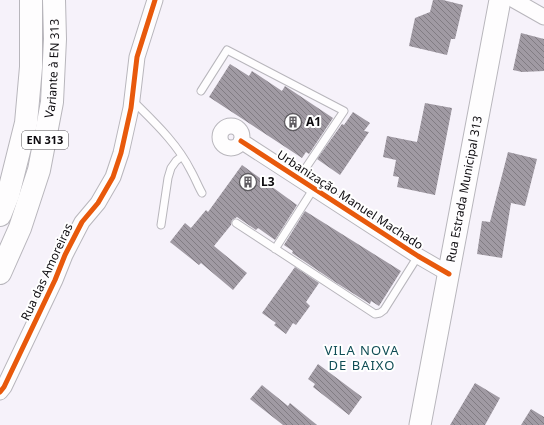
<svg xmlns="http://www.w3.org/2000/svg" width="544" height="425" font-family="'Noto Sans',sans-serif">
	<style>
		.building { fill: url(#building-back-hatch) }
		.lines { fill: none; stroke-linecap: round; stroke-linejoin: round }
		.service-casing { stroke: #b8b6bc; stroke-width: 9 }
		.minor-casing { stroke: #b8b6bc; stroke-width: 17 }
		.secondary-casing { stroke: #b8b6bc; stroke-width: 23 }
		.primary-casing { stroke: #b8b6bc; stroke-width: 24 }
		.service { stroke: #fefdfe; stroke-width: 7 }
		.minor { stroke: #fefdfe; stroke-width: 15 }
		.secondary { stroke: #fefdfe; stroke-width: 21 }
		.primary { stroke: #fefdfe; stroke-width: 22 }
		.cycleway-casing { stroke: #fff; stroke-width: 8 }
		.cycleway { stroke: #e8590c; stroke-width: 5 }
		.labels { text-anchor: middle; stroke-width: 4; stroke-linejoin: round; paint-order: stroke }
		.shield { fill: #fff; stroke: #565457; stroke-width: 1 }
		.shield-label { font-size: 11px; font-weight: bold; fill: #0d0b0f }
		.street-label { font-size: 12px; fill: #0d0b0f; stroke: #fff }
		.poi-label { font-size: 12px; font-weight: bold; fill: #0d0b0f; stroke: #fff; text-anchor: start }
		.neighbourhood-label { font-size: 13px; letter-spacing: 1px; fill: #104d55; stroke: #fff }
	</style>
	<defs>
		<pattern id="building-back-hatch" width="6" height="6" patternUnits="userSpaceOnUse"><rect width="6" height="6" fill="#a09aa3"/><path d="M-1 5l2 2M0 0l6 6M5-1l2 2" fill="none" stroke="#817c83"/></pattern>
	</defs>
	<rect width="100%" height="100%" fill="#f6f2fa"/>
	<!-- building -->
	<path class="building" d="M433,0H443L463,5L455,39H451L447,55L409,46L415,18L430,12Z
		M521,33L544,39V71L522,72L513,70Z
		M230,64L249,76L252,71L282,91L285,86L333,118L309,154L306,152L302,158L209,97Z
		M425,103L452,108L435,195L397,187L399,177L393,176L396,160L383,157L387,136L417,142Z
		M353,112L370,123L364,131L369,132L340,175L317,159L342,124L344,125Z
		M508,152L537,159L525,206L511,203L502,258L477,254L482,221L490,222Z
		M242,165L297,205L275,240L258,228L256,230L237,217L232,220L231,225L214,246L247,273L233,290L201,263L199,265L170,242L185,223L191,228L206,210L208,212Z
		M305,211L401,271L379,306L371,301L370,304L335,282L292,253L293,251L284,245Z
		M295,267L319,283L306,302L310,306L296,325L293,323L286,334L274,325L276,323L262,313Z
		M318,364L362,397L349,415L313,387L315,384L308,379Z
		M475,383L500,398L485,425H450Z
		M262,385L288,406L290,403L317,425H283L250,399Z
		M531,409L544,417V425H521Z"/>
	<g class="lines">
		<!-- service casing -->
		<g class="service-casing">
			<path id="service" d="M201,91L227,50L344,111L299,178
				M132,100C154,122 177,143 191,171C195,178 198,186 202,193
				M236,223L375,314L380,313L384,310L418,256
				M161,225L168,178L171,168L176,161L182,156
				M275,249L314,188"/>
		</g>
		<!-- minor casing -->
		<g class="minor-casing">
			<path id="minor" d="M514,0L544,17
				M220 137a11 11 0 1 1 22 0a11 11 0 1 1-22 0Z
				M241,141L418,256L449,274
				M0,392L4,387L55,280L65,255L82,222L98,203L113,177L121,153L131,108L137,57L155,0"/>
		</g>
		<!-- secondary casing -->
		<g class="secondary-casing">
			<g id="secondary">
				<path id="s1" d="M420,425L500,0"/>
			</g>
		</g>
		<!-- primary casing -->
		<g class="primary-casing">
			<g id="primary">
				<path d="M0,215L8,195L26,123L31,67V0"/>
				<path id="s2" d="M0,273L20,228L39,170L52,102L55,39L54,0"/>
			</g>
		</g>
		<!-- service -->
		<use href="#service" class="service"/>
		<!-- minor -->
		<use href="#minor" class="minor"/>
		<!-- secondary -->
		<use href="#secondary" class="secondary"/>
		<!-- primary -->
		<use href="#primary" class="primary"/>
		<!-- cycleway casing -->
		<g class="cycleway-casing">
			<path id="cycleway" d="M241,141L418,256L449,274
				M0,392L4,387L55,280L65,255L82,222L98,203L113,177L121,153L131,108L137,57L155,0"/>
		</g>
		<!-- cycleway -->
		<use href="#cycleway" class="cycleway"/>
	</g>
	<!-- icons -->
	<defs>
		<g id="building-ring" transform="scale(0.9)"><circle r="9.5" fill="#fff" stroke="#5f5c61" stroke-width="1.5"/><path d="M-4-6H4V6H1V3H-1V6H-4ZM-2.5-4.3h1.7v1.8h-1.7ZM.8-4.3h1.7v1.8H.8ZM-2.5-1h1.7V.8h-1.7ZM.8-1h1.7V.8H.8Z" fill="#5f5c61"/></g>
	</defs>
	<g fill-rule="evenodd">
		<use href="#building-ring" x="293" y="122"/>
		<use href="#building-ring" x="248" y="182"/>
	</g>
	<g class="labels">
		<!-- shield labels -->
		<rect class="shield" x="22" y="131" width="46" height="18" rx="3"/>
		<g class="shield-label">
			<text x="45" y="144">EN 313</text>
		</g>
		<!-- street labels -->
		<g class="street-label">
			<text dy="4" stroke="none"><textPath href="#s2" startOffset="213">Variante à EN 313</textPath></text>
			<text dy="4" stroke="none"><textPath href="#s1" startOffset="240">Rua Estrada Municipal 313</textPath></text>
			<text transform="translate(350 200) rotate(33)" y="4">Urbanização Manuel Machado</text>
			<text transform="translate(47 272) rotate(-65)" y="4">Rua das Amoreiras</text>
		</g>
		<!-- poi labels -->
		<g class="poi-label">
			<text x="306" y="126">A1</text>
			<text x="261" y="186">L3</text>
		</g>
		<!-- neighbourhood labels -->
		<g class="neighbourhood-label">
			<text x="362" y="355">VILA NOVA<tspan x="362" dy="15">DE BAIXO</tspan></text>
		</g>
	</g>
</svg>
